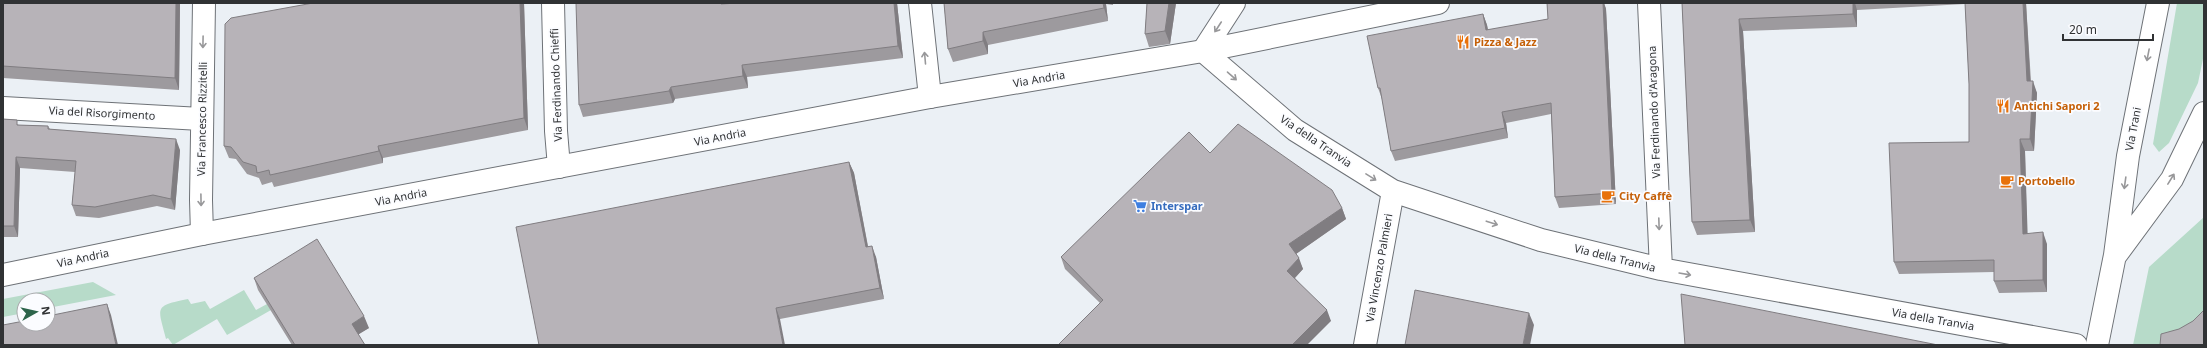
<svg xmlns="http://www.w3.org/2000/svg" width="2207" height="348" font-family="'Noto Sans',sans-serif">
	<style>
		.green { fill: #b7dbc9 }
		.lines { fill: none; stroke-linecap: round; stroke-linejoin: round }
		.minor-casing { stroke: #6e7277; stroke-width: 24 }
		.major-casing { stroke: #6e7277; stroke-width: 24 }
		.minor { stroke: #fff; stroke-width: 22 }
		.major { stroke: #fff; stroke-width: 22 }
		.wall { fill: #9d9a9e }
		.shaded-wall { fill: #807d81 }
		.building { fill: #b7b3b8; stroke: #807d81 }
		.oneway { stroke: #98989a }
		.labels { text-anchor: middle; stroke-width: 3.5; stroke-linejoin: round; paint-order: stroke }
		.food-label { font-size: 11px; font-weight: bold; fill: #c56008; stroke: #fbfcff; text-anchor: start }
		.street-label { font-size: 11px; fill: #303234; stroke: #fbfcff }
		.shop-label { font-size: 11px; font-weight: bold; fill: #366cbe; stroke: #fbfcff; text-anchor: start }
	</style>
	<rect width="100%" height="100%" fill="#ebf0f5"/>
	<!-- green -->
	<path class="green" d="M2177,3H2204V54L2198,83L2169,143L2159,152L2153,144Z
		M2204,217V328L2172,345H2133L2149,267Z
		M93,282L116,295L48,308V300H24V313L3,317V299Z
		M244,290L256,310L267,304L271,310L227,335L217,319L173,345L168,338L166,339C158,307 153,306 188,299L191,304L205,301L210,309Z"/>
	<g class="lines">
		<!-- minor casing -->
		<g class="minor-casing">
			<path id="minor" d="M553,3L556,131L559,167
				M920,3L930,97
				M1234,3L1203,51L1295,130L1393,191L1541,240L1661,269L2076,345
				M1649,3L1661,269
				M3,108L201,119
				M202,234L201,200L204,3
				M1365,345L1393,191"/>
		</g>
		<!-- major casing -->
		<g class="major-casing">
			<path id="major" d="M2116,255L2172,179L2204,113
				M3,275L202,234L930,97L1203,51L1438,3
				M2097,345L2115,255L2128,156L2158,3"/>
		</g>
		<!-- minor -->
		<use href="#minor" class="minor"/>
		<!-- major -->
		<use href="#major" class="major"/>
	</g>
	<!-- wall -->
	<path class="wall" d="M3,3H180L179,90L3,78Z
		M524,3L528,130L383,158V163L274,187L272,182L262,185L259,178L247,174L236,159L229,158L224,146Z
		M738,3H897L903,58L747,77L748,88L675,99L673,103L583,117L579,105L730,4Z
		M944,3H1113V5L1106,4L1108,21L988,45V54L953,62L948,49Z
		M1147,3H1176L1170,44L1149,47L1145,34Z
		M1180,3H1191V4Z
		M1547,3H1604L1606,9L1616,204L1559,208L1555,197L1551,114L1506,123L1508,138L1395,161L1391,151L1382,99L1378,88L1483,14L1487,25L1488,30L1548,19Z
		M1682,3H2026L2031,81L2037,93L2034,151H2025L2027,234L2047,244V292L1999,293L1994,281V272L1899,274L1894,262L1969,142V84L1965,4L1857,10V27L1743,31L1755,232L1697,235L1692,222Z
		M3,119L19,125L48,126L50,129L180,150L175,210L157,206L99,218L76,216L72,205L75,172L20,168L18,237H3Z
		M1210,153L1342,208L1346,219L1296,254L1303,269L1295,278L1331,321L1100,303L1065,269L1061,257Z
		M849,162L854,173L868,246L876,257L884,299L780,319L539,345Z
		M254,278L369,328L358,334L365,345H292L258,290Z"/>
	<!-- shaded-wall -->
	<path class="shaded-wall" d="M176,3H180L179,90L175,78Z
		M520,3H524L528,130L524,118Z
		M721,3H731L725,17L721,4Z
		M894,3H897L903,58L898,46Z
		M1103,3H1106V4L1108,21L1104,8Z
		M1169,3H1176L1170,44L1165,31Z
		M1603,3H1604L1606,9L1616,204L1612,193Z
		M1853,3H1855L1857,10V27L1853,14Z
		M2023,3H2026L2031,93L2027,81Z
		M1483,14L1487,25L1490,41L1486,30Z
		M1739,19L1743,31L1755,232L1750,220Z
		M983,32L988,45V54L983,41Z
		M742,65L747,77L748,88L743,76Z
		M2033,81L2037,93L2034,151L2030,139Z
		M671,87L675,99L673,103L669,91Z
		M1502,112L1506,123L1508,138L1505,128Z
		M176,139L180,150L175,210L171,199Z
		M2020,139L2025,151L2028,246L2023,234Z
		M378,146L383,158V163L379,151Z
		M16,157L20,168L18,237L14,226Z
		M849,162L854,173L870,258L866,247Z
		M1342,208L1346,219L1293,256L1289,244Z
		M2043,232L2047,244V292L2043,280Z
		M872,246L876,257L884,299L880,288Z
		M1299,258L1303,269L1291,282L1287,271Z
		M107,304L111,315L118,345H116Z
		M776,308L780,319L785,345H783Z
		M1327,310L1331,321L1307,345H1292Z
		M1529,313L1534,325L1530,345H1523Z
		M364,316L369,328L356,336L352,324Z"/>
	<!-- building -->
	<path class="building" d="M3,3H176L175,78L3,66Z
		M313,3H520L524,118L378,146L379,151L270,175L269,170L257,173L256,166L243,162L231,147L224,146L225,24L231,18Z
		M576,3H721V4L738,3H894L898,46L742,65L743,76L671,87L669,91L579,105Z
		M944,3H1103L1104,8L983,32V41L948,49Z
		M1147,3H1169L1165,31L1145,34Z
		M1547,3H1603L1612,193L1555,197L1551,103L1502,112L1505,128L1391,151L1380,88H1378L1367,36L1483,14L1486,30L1548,19Z
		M1682,3H1853V14L1739,19L1750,220L1692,222Z
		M1965,3H2023L2027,81H2033L2030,139H2020L2023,234L2043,232V280L1994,281V260L1894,262L1889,143L1969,142V84Z
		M3,119L17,120V125L48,126V129L176,139L171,199L153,195L95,207L72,205L76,161L16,157L14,226H3Z
		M1238,124L1332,190L1342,208L1289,244L1299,258L1287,271L1327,310L1292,345H1058L1103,300L1061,257L1189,132L1210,153Z
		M849,162L866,247L872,246L880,288L776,308L783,345H539L516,227Z
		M317,239L364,316L352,324L365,345H295L254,278Z
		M1415,290L1529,313L1523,345H1405Z
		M1681,294L1938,345H1685Z
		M107,304L116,345H3V325L24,321V324H48V316Z
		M2204,310V345H2160L2161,334L2179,329L2193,321Z"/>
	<!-- one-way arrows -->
	<defs><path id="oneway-shaft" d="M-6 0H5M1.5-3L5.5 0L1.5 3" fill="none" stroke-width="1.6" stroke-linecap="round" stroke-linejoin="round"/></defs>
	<g class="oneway">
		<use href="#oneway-shaft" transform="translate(1218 27) rotate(123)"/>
		<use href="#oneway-shaft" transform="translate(203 42) rotate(91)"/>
		<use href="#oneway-shaft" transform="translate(2148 55) rotate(101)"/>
		<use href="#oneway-shaft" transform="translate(925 58) rotate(-95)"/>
		<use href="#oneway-shaft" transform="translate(1232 76) rotate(41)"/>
		<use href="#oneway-shaft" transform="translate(1371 177) rotate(32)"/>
		<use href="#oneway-shaft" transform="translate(2171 179) rotate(-58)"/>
		<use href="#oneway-shaft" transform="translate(2125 183) rotate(98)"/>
		<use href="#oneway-shaft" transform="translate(201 200) rotate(89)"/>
		<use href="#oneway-shaft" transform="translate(1492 223) rotate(18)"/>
		<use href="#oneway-shaft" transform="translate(1659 224) rotate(88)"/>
		<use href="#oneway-shaft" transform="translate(1685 274) rotate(10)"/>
	</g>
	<!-- icons -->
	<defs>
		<g id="restaurant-bare" transform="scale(1.08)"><path d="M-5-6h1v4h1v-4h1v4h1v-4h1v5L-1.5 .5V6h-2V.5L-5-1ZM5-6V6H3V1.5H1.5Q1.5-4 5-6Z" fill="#e8710a" stroke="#fbfcff" stroke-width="2.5" paint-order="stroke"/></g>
		<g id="cafe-bare" transform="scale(1.08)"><path d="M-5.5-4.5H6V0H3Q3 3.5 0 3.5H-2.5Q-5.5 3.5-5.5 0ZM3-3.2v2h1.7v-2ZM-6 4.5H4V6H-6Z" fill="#e8710a" stroke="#fbfcff" stroke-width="2.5" paint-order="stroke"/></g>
		<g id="supermarket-bare" transform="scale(1.08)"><path d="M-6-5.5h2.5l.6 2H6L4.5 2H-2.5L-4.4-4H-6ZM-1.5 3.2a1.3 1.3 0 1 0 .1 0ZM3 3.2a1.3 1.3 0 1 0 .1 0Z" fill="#3f7fe0" stroke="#fbfcff" stroke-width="2.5" paint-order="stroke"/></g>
	</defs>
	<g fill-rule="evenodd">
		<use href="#restaurant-bare" x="1463" y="42"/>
		<use href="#restaurant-bare" x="2003" y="106"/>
		<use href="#cafe-bare" x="2007" y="181"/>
		<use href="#cafe-bare" x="1608" y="196"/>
		<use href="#supermarket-bare" x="1140" y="206"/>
	</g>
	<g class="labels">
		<!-- food labels -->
		<g class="food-label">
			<text x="1474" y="46">Pizza &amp; Jazz</text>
			<text x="2014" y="110">Antichi Sapori 2</text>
			<text x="2018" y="185">Portobello</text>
			<text x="1619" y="200">City Caffè</text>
		</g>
		<!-- street labels -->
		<g class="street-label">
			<text transform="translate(1039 79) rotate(-10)" y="4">Via Andria</text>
			<text transform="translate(556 85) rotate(-92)" y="4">Via Ferdinando Chieffi</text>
			<text transform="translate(1654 112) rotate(-92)" y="4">Via Ferdinando d'Aragona</text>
			<text transform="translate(102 113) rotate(3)" y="4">Via del Risorgimento</text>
			<text transform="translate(202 119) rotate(-89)" y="4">Via Francesco Rizzitelli</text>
			<text transform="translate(2133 129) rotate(-79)" y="4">Via Trani</text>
			<text transform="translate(720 137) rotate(-11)" y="4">Via Andria</text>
			<text transform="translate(1316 141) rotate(34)" y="4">Via della Tranvia</text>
			<text transform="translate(401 197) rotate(-11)" y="4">Via Andria</text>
			<text transform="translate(83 258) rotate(-12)" y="4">Via Andria</text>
			<text transform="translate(1615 258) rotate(14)" y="4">Via della Tranvia</text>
			<text transform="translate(1379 268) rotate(-80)" y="4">Via Vincenzo Palmieri</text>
			<text transform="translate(1933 319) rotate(10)" y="4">Via della Tranvia</text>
		</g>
		<!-- shop labels -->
		<g class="shop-label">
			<text x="1151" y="210">Interspar</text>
		</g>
	</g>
	<!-- border -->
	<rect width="2207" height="348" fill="none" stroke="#303234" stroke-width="8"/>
	<!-- north arrow -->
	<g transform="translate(36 312) rotate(82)"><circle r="19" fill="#fbfcff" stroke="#aaabae"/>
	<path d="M0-3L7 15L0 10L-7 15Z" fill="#2d644b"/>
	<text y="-6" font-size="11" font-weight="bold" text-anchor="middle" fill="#303234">N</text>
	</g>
	<!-- scale -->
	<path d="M2063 34v6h90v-6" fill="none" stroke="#303234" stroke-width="2"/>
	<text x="2069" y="34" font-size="12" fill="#303234" stroke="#fbfcff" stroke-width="3" paint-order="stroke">20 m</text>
</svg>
